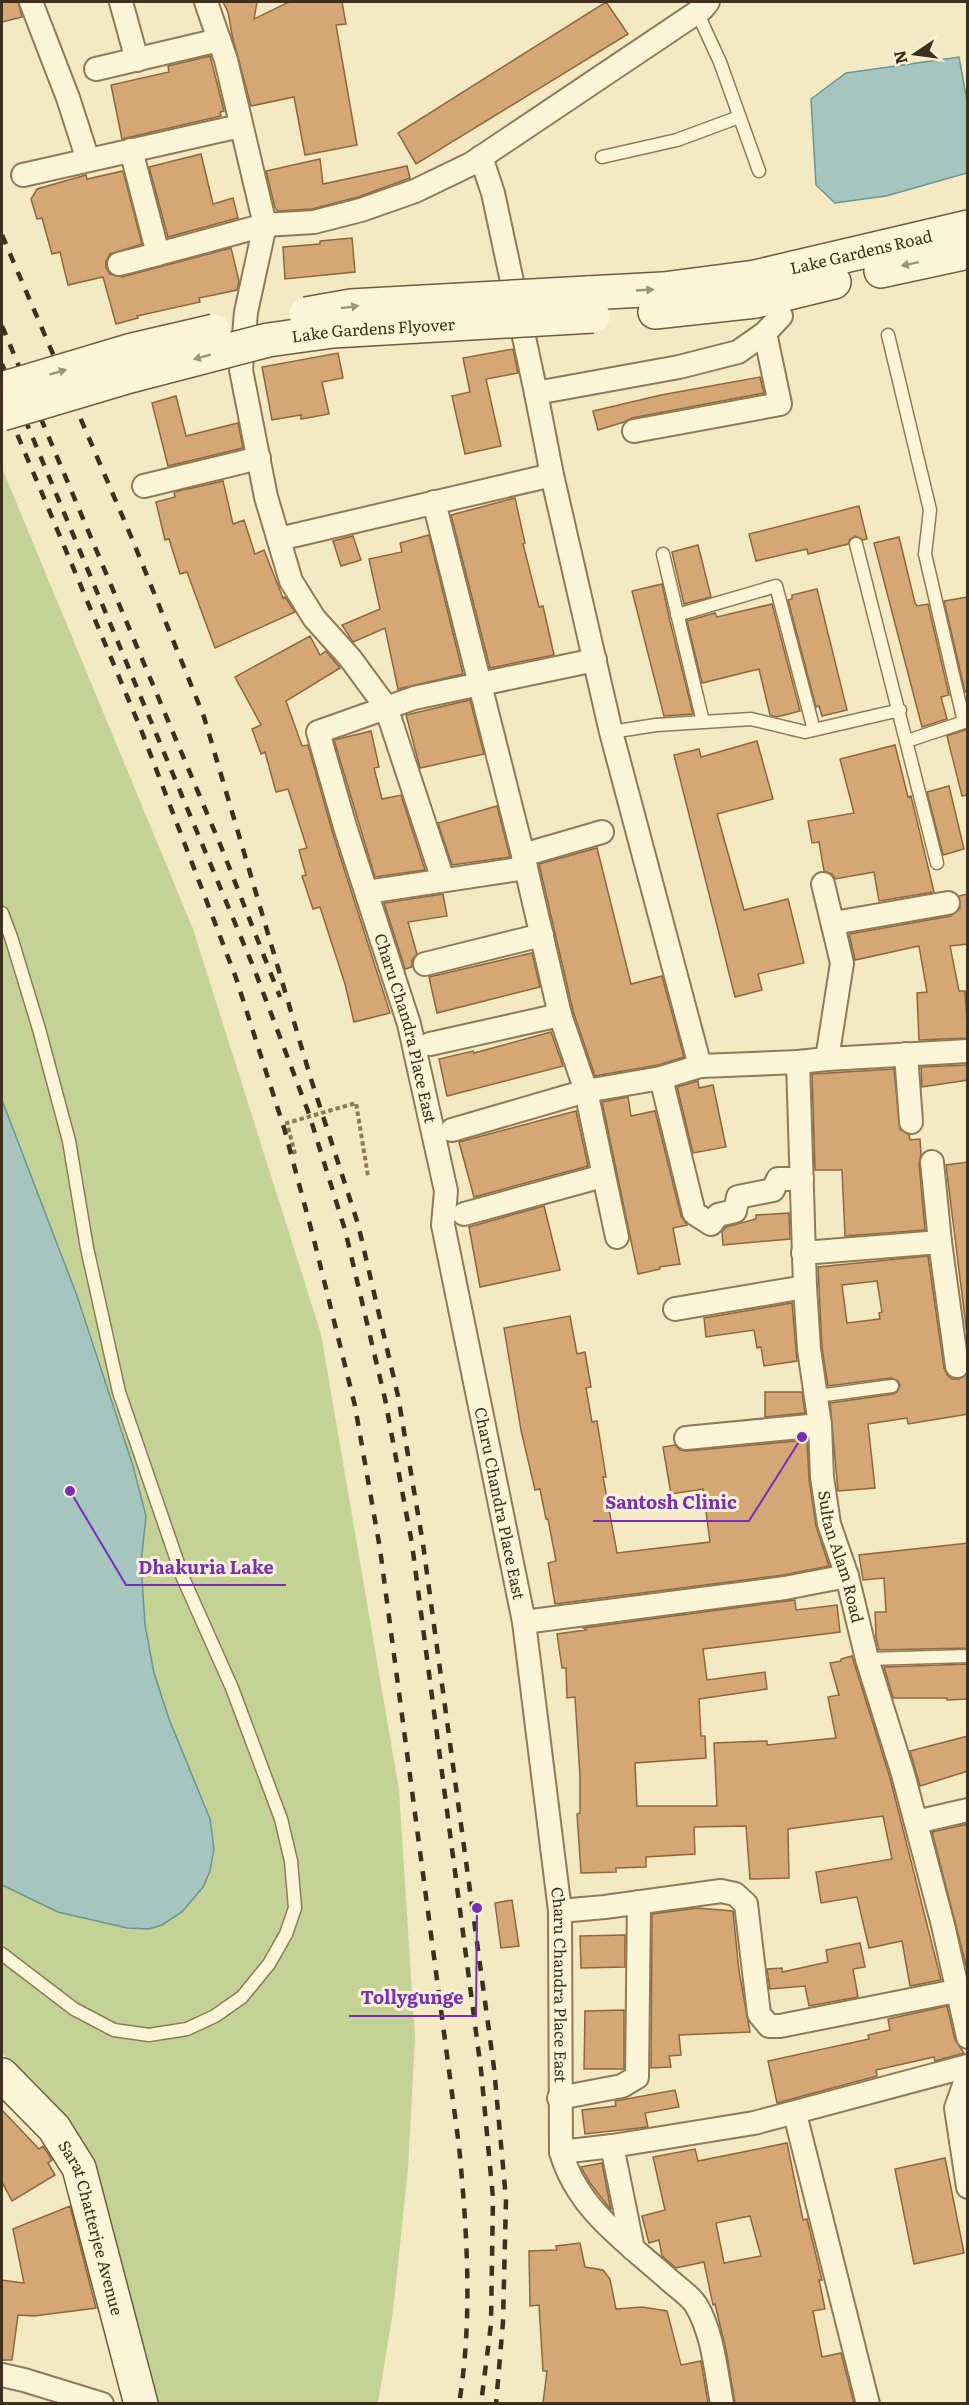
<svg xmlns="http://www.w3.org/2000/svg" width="969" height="2405" font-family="Literata,serif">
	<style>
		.green { fill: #c5d296 }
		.water { fill: #a6c5bf; stroke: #6b958f; stroke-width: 1.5 }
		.building { fill: #d5a775; stroke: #91663b; stroke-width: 1.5; fill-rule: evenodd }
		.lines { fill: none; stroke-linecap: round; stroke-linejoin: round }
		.lane-casing { stroke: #8f7b58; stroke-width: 15 }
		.street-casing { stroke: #8f7b58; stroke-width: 26 }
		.secondary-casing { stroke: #715c3b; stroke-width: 36 }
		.path { stroke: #8f7b58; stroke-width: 4; stroke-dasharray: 4.5 3; stroke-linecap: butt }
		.lane { stroke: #fcf5d8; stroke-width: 12 }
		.street { stroke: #fcf5d8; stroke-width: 22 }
		.secondary { stroke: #fcf5d8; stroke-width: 33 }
		.rail { stroke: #3e301d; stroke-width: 4.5; stroke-dasharray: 10 10; stroke-linecap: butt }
		.secondary-bridge-casing { stroke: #715c3b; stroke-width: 36; stroke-linecap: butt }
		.secondary-bridge { stroke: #fcf5d8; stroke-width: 33 }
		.oneway { fill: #9d927a }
		.labels { text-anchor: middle; stroke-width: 6; stroke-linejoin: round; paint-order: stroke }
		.street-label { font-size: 16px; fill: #3e301d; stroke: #f9f2d4 }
		.leader { fill: none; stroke: #7b2cbf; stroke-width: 2 }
		.callout-dot { fill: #7b2cbf; stroke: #f9f2d4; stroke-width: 2 }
		.callout-label { font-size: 18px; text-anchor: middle; font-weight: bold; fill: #7b2cbf; stroke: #f9f2d4; stroke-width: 6; stroke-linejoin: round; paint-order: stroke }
	</style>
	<rect width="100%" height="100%" fill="#f3e9c3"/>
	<!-- green -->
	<path class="green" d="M2,468L193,929L321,1334L399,1790L415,2038L408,2169L393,2311L378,2403H153L84,2141L2,2053Z"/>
	<!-- water -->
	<path class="water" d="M959,57L967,101V173L886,196L835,203L816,185L811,99L846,73Z
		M2,1100L77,1296L133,1466L146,1516L141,1563L145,1625L154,1673L169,1719L210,1819L214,1849L210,1871L203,1887L182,1912L162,1925L149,1929L127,1928L58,1912L2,1885Z"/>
	<!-- building -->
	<path class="building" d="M2,2H18L22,17L2,22Z
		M223,2H257L254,19L289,2H342L346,24L336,25L357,145L305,155L294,97L251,106L232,35L228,12Z
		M606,2L628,34L416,164L398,133Z
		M210,56L224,111L220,112L221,116L122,139L111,85L169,72L168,66Z
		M201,154L213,204L233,198L238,218L168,237L149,167Z
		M320,159L323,184L407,166L410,178L358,197L312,209L278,211L275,208L266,171Z
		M123,171L142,244L110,254L106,261V268L110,274L122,277L231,248L239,281L237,290L199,298L200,302L137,316L138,318L116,324L103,277L68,285L60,252L52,254L42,218L37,219L31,199L37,189L86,175L87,179Z
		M352,238L355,272L285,279L283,247L320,244V241Z
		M513,349L518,373L486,379L501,446L465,454L452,396L470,392L463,358Z
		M338,353L343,378L322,382L329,414L301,419V415L272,420L262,367Z
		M760,377L764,393L632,418L624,422L598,430L593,411L661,395Z
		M176,396L186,436L238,423L243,448L168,466L152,403Z
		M223,481L233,524L244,520L255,554L264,550L283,598L285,597L295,612L215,648L187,572L180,574L169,539L165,540L156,502L175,497L174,492Z
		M515,498L525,543L523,544L539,607L543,606L554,655L490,668L451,515Z
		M859,506L867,539L863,540L855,536L850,539L848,544L808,554L807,549L756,561L749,534Z
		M429,535L463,674L398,689L385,628L353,642L342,625L380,609L369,559L402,552L400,543Z
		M353,536L361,560L341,566L333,541Z
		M899,537L915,603L917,606L928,604L949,695L941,697L947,719L922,727L874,543Z
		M698,545L711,597L684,604L672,552Z
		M662,584L669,617L693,714L664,716L632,591Z
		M817,589L847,710L822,716L819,706L816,707L788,600L792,599V595Z
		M968,597V691L965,692L944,601Z
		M772,604L800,711L777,717L770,715L759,669L702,683L687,621L715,613L717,617Z
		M310,636L320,655L326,651L340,668L286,701L302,746L308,745L333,834L390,1013L354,1022L345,984L320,907L313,909L302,876L306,875L299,850L307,848L288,789L276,792L265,752L261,754L252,729L261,725L235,677Z
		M470,700L484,754L420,768L406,715Z
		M968,729V795L962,796L947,736Z
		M371,731L379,767L374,768L382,799L401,795L425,870L375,877L334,740Z
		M757,741L773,799L717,814L744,910L788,899L804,963L758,974L762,990L735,997L674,755L699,749L701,757Z
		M895,745L908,797L911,796L934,892L879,901L874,872L835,879L832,874L824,871L819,842L812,843L808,821L854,813L840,759Z
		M949,786L964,849L943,855L927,792Z
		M497,806L510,857L452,865L438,823Z
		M597,848L631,984L662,976L684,1057L658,1065L595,1076L573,1011L539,864Z
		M443,894L447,916L408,922L417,954L412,960V967L405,969L384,903Z
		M968,894V944L950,946L959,991H965L968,1038L919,1040L917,993L927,992L919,946L855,960L849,934L951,916L960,908L959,896Z
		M532,953L540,987L437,1013L429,977Z
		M551,1032L563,1066L447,1096L439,1059L473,1051L474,1053Z
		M968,1065V1080L922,1087L921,1067Z
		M894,1069L900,1129L909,1135L910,1140L920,1139L921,1154L919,1163L925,1230L845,1236L842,1170H815L812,1074Z
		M698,1081L699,1088L713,1085L726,1147L693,1153L677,1087Z
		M628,1097L631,1116L655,1111L681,1216L687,1225L673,1228L680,1264L659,1267L660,1269L638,1274L602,1102Z
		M576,1111L588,1166L474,1197L459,1142Z
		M968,1162V1343L946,1165Z
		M544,1206L560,1270L480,1287L469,1227Z
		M789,1213L790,1239L723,1245L722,1232L726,1227L756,1219V1215Z
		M928,1256L944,1368L947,1375L952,1379H959L968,1374V1414L908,1424L907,1418L868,1424L875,1488L838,1491L830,1403L893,1394L897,1392L900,1385L898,1381L891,1378L828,1386L822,1348L818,1267ZM877,1281L882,1312L879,1313L880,1319L847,1323L842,1285Z
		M792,1303L797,1361L764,1366L761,1347L757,1348L754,1330L706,1337L704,1318Z
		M570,1316L577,1354L585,1352L591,1387L586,1388L592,1422L597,1421L606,1477H603L617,1553L710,1542L703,1489L671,1494L663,1447L675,1445L680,1450L687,1451L807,1440L809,1479L816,1526L829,1566L783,1575L555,1604L548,1563L556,1561L548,1519H546L540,1489L535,1490L521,1430L504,1328Z
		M765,1392H802L805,1413L765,1417Z
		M968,1543V1648L879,1650L876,1637L875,1612H886L884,1578L863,1580L859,1555Z
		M795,1600L796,1610L837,1605L840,1632L703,1649L707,1680L765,1672L767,1689L699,1699L701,1736H705L706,1758L635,1763L637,1806H717L714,1743L767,1741V1745L836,1738L828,1697L839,1695L830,1663L841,1661V1659L852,1656L890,1778L941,1980L910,1986L902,1941L869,1948L857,1897L821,1903L816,1872L892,1859L883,1816L788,1829L789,1878L750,1879L746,1826L694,1827L695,1854L646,1857V1867L616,1868V1872L581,1873L577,1814L580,1813V1776L575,1697L567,1698L566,1668H562L557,1634L586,1630L583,1628Z
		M968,1664V1699L947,1700V1698H893L884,1667Z
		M968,1736V1771L920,1786L910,1751Z
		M968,1824V1973L932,1832Z
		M512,1900L519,1946L501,1948L495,1903Z
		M697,1908L733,1911L739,1971L750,2032L679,2035L681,2055L669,2056L671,2067L651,2068L652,1914Z
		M625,1935V1967L581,1968L580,1936Z
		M860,1943L865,1967L853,1969L858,1997L809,2006L805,1986L770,1989L767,1969L782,1968V1972L828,1962L826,1950Z
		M947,2006L955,2040L964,2053L935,2061L934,2057L876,2070L877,2076L777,2103L768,2061L869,2039L868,2035L890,2030L888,2019Z
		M624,2010V2069H584L585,2011Z
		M675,2090L679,2107L645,2113L648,2127L585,2134L582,2110L616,2106L615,2101Z
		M2,2110L39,2149L43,2146L52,2160L48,2163L55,2175L12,2201L2,2182Z
		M787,2143L803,2220L807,2219L822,2280H819L825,2309L813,2311L822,2357L841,2353L854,2403H735L726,2350L715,2304L713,2305L704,2262L676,2268L662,2256L659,2240L649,2243L642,2216L665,2210L653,2157L695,2149L698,2161ZM750,2216L761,2256L724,2263L716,2223Z
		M945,2158L964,2253L914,2264L895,2169Z
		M602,2163L611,2210L590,2183L581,2167Z
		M70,2206L96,2308L34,2316L18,2315L12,2360H2V2280L24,2283L13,2229Z
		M580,2243L585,2267L603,2270L610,2279L616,2309L642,2307L667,2311L681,2365L701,2361L708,2403H543L547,2371H543L539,2305L530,2306L529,2251L557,2250L556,2246Z"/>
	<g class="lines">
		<!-- lane casing -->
		<g class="lane-casing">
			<path id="lane" d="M697,12L720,62L759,171
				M602,157L677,140L739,117
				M888,335L930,510L925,554L964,722L907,741
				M856,544L937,863
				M663,554L703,722
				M677,615L776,586L814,730
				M611,732L656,725L751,719L805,732L900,710
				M2,913L11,937L39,1029L69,1141L87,1248L119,1392L183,1578L232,1688L281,1819L291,1861L295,1908L286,1934L269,1964L242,1997L215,2016L187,2029L149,2035L114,2030L74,2009L2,1954
				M816,1394L825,1395L892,1386
				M867,1659L968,1656"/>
		</g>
		<!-- street casing -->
		<g class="street-casing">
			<g id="street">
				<path d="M31,2L68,98L88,160"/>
				<path d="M121,2L137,60"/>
				<path d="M206,2L226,60L265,225L314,222L361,210L415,191L471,164L702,9L708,2"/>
				<path d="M96,69L219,40"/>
				<path d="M481,157L493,193L536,393"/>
				<path d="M23,175L240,126"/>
				<path d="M158,254L265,225L246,312L241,370L266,497L291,581L314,618L350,658L386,707L443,880"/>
				<path d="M119,264L158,254L131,150"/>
				<path d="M634,431L780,404L765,333"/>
				<path d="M552,475L611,732L700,1066L798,1062L827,1059L968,1051"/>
				<path d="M144,486L259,458"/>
				<path d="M434,502L523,855"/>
				<path d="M279,539L552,475L536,393L679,367L738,352L765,333L781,316"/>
				<path id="s1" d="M595,660L414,698L318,732L346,830L409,1024L446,1191L443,1225L524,1622L560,1911L561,2152C577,2208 624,2240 666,2277C675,2286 690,2295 696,2305C713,2333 716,2372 722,2404"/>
				<path d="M602,832L523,855L560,1015L586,1091L617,1237"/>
				<path d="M823,884L842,963L827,1059"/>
				<path d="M367,892L526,868"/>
				<path d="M834,923L948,903"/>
				<path d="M425,964L542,935"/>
				<path d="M430,1044L560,1015"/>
				<path d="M906,1054L911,1122"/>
				<path id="s2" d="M798,1062L805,1287L809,1349L820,1425L822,1477L829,1524L847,1576L867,1659L903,1774L943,1925L968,2037"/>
				<path d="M661,1078L694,1213L711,1224L718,1215L735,1211L738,1197L773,1190L778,1179H802"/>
				<path d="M452,1130L586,1091L661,1078L700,1066"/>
				<path d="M932,1162L940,1242L957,1366"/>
				<path d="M464,1214L603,1176"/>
				<path d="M803,1253L940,1242"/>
				<path d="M675,1309L805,1287"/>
				<path d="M686,1438L820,1425"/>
				<path d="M524,1622L785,1588L847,1576"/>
				<path d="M916,1822L968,1810"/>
				<path d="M560,1911L605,1907L721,1891L735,1894L746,1904L759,2014L769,2026H780L956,1991"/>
				<path d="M968,2074L956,2108L968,2187"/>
				<path d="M559,2098L622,2086L637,2077L639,1902"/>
				<path d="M795,2114L868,2404"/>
				<path d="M612,2146L633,2249"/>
				<path d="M561,2152L612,2146L754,2123L968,2066"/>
				<path d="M2,2375L24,2380L102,2404"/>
			</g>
		</g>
		<!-- secondary casing -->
		<g class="secondary-casing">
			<g id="secondary">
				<path d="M881,271L968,252"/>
				<path id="s3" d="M587,293L663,289L755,277L968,227"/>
				<path d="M655,312L756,301L834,282"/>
				<path id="s4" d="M2,2075L54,2128L79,2168L141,2404"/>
			</g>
		</g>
		<!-- path -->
		<path class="path" d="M295,1154L287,1123L356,1103L368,1176"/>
		<!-- lane -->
		<use href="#lane" class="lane"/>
		<!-- street -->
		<use href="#street" class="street"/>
		<!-- secondary -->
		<use href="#secondary" class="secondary"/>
		<!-- rail -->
		<path class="rail" d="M2,235L133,541L204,717L310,1076L358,1224L398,1396L423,1544L494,2068L506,2199L503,2322L496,2404
			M2,326L222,849L280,997
			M2,364L255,971L309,1114L345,1230L385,1399L412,1544L481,2070L493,2198L491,2324L481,2404
			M2,398L140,727L236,978L284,1128L314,1240L355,1406L380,1549L459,2146C467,2231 473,2319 459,2404"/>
		<!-- secondary-bridge casing -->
		<g class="secondary-bridge-casing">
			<g id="secondary-bridge">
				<path d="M306,314L351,306L587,293"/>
				<path d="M2,389L132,350L214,331"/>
				<path id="s5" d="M2,414L130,376L268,340L333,331L593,316"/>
			</g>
		</g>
		<!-- secondary-bridge -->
		<use href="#secondary-bridge" class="secondary-bridge"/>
	</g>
	<!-- one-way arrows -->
	<defs><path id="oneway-solid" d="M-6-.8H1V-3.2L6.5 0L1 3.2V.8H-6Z" transform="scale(1.5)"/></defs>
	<g class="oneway">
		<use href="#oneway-solid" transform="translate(910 264) rotate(168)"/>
		<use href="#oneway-solid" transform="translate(645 290) rotate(-3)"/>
		<use href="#oneway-solid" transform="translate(350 307) rotate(-7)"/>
		<use href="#oneway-solid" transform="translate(202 357) rotate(165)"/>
		<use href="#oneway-solid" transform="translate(58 372) rotate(-17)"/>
	</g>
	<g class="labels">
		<!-- street labels -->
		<g class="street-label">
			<text dy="6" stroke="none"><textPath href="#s3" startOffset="278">Lake Gardens Road</textPath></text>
			<text dy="6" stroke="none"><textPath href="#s5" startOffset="382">Lake Gardens Flyover</textPath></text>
			<text dy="6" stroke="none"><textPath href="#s1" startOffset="596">Charu Chandra Place East</textPath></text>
			<text dy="6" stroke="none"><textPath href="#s1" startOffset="1082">Charu Chandra Place East</textPath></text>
			<text dy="6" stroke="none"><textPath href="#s2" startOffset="498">Sultan Alam Road</textPath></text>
			<text dy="6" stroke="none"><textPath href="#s1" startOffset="1568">Charu Chandra Place East</textPath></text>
			<text dy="6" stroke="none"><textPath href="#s4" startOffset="182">Sarat Chatterjee Avenue</textPath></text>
		</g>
	</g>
	<!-- callouts -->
	<path class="leader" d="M802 1437L749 1521H593M70 1491L126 1585H286M477 1908L476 2016H349"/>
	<g class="callout-dot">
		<circle cx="802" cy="1437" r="6"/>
		<circle cx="70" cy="1491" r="6"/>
		<circle cx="477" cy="1908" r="6"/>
	</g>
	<g class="callout-label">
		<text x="671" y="1509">Santosh Clinic</text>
		<text x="206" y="1574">Dhakuria Lake</text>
		<text x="412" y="2004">Tollygunge</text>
	</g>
	<!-- border -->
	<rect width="969" height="2405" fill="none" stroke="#3e301d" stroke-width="6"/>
	<!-- north arrow -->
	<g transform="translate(915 54) rotate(257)" stroke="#f9f2d4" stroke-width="4.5" paint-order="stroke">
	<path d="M0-4.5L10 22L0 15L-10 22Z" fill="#3e301d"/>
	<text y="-9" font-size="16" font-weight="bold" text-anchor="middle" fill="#3e301d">N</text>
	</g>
</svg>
